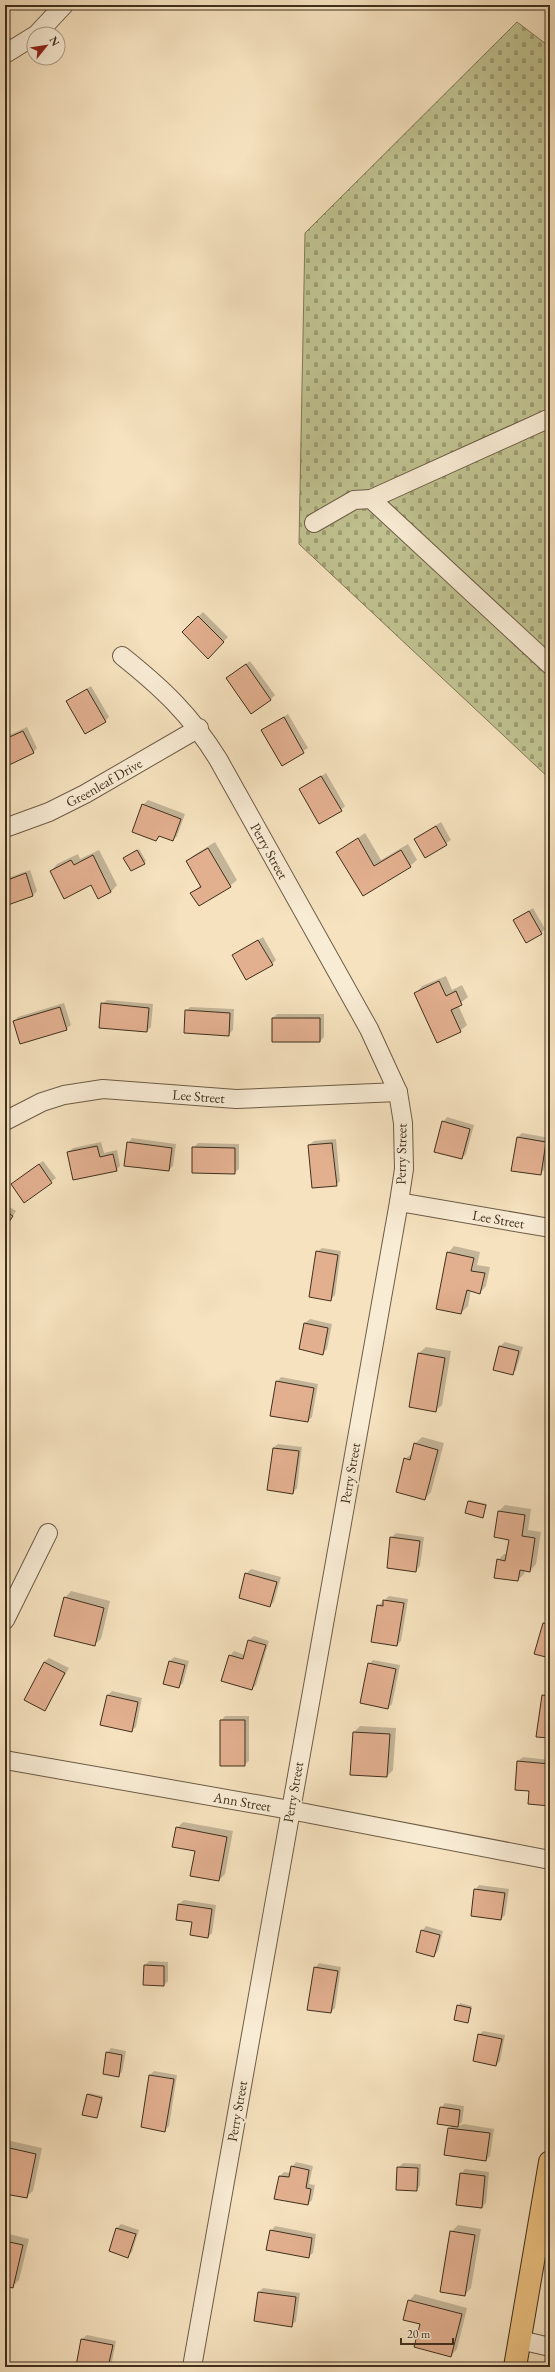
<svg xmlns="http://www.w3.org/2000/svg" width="555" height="2372" font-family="'EB Garamond',serif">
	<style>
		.cemetery { fill: url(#cemetery-stones); stroke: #807856 }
		.shadow { fill: #0003 }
		.building { fill: #e2af8f; stroke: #3f2f1c }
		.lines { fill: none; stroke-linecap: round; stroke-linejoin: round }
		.minor-casing { stroke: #6d5c45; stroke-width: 20 }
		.major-casing { stroke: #3f2f1c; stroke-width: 24 }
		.minor { stroke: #f9ecd5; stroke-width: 18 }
		.major { stroke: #ebc180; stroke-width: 22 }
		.labels { text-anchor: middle; stroke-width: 4; stroke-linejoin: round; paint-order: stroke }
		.street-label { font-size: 14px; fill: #3f2f1c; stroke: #f9ecd5 }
	</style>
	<defs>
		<pattern id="cemetery-stones" width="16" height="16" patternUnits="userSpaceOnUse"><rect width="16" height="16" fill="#c0c290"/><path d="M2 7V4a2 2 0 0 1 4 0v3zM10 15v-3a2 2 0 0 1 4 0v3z" fill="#9d9e75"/></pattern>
	</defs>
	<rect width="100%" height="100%" fill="#f6e2bf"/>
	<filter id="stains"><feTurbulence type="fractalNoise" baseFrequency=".005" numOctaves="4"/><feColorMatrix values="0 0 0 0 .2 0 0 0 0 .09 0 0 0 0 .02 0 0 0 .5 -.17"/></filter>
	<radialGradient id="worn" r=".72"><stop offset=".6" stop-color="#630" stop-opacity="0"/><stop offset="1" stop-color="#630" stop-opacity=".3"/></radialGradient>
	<!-- cemetery -->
	<path class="cemetery" d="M517,22L550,47V779L299,544L305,233Z"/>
	<!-- shadow -->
	<path class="shadow" d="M203,612L228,637L208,657L183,632Z
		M250,661L275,695L270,700L227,678Z
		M91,686L109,717L105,721L67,701Z
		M288,714L308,748L282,764L263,730Z
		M27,727L37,748L33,753L5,766V737Z
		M326,773L345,806L341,810L300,789Z
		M148,800L185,814L177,836L173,840L161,835L156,840L143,805Z
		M441,822L451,840L425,857L415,839Z
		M365,833L381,860L408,844L417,860L410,866L363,895L337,852Z
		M215,842L237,880L230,886L192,893L201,885L187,861L194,855Z
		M139,849L146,861L144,863L126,856Z
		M99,850L117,885L111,892L99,898L92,884L51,871L57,864L78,854L80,859Z
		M30,870L37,891L33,895L5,905V879Z
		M533,908L545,929L541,933L515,920Z
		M263,937L276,960L272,964L234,955Z
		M446,976L452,990L462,985L468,997L458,1005L467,1025L460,1031L416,993L422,986Z
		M107,1000L153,1004L151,1027L147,1031L102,1004Z
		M64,1003L71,1025L66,1029L14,1021L18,1017Z
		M190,1007L234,1009L233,1030L229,1034L186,1011Z
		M277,1014H324V1037L320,1041L273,1018Z
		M447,1117L474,1125L466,1154L462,1158L443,1122Z
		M522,1133L550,1138L544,1170L540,1174L518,1137Z
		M132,1138L176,1144L173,1166L169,1170L128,1143Z
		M336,1139L340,1181L336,1185L309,1145L314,1141Z
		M101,1142L104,1153L117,1150L120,1166L116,1170L68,1152L73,1148Z
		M198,1143L239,1144V1169L234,1173L193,1148Z
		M43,1161L56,1178L24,1202L12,1184Z
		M5,1204L16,1211L5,1229Z
		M454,1246L480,1252L477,1265L490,1267L486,1286L480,1293L471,1290L468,1306L461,1313L448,1253Z
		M322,1248L341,1251L335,1295L330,1300L317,1252Z
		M310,1319L332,1324L327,1349L322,1354L300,1349L305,1323Z
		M505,1342L523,1347L516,1370L512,1374L500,1346Z
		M426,1347L451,1351L442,1405L435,1411L410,1407L419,1353Z
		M281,1377L318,1384L312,1417L308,1421L277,1382Z
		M422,1437L444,1443L431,1492L425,1499L405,1459L413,1453L415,1444Z
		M278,1444L302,1447L297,1488L293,1493L273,1448Z
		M470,1500L487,1504L483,1516L468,1502Z
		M505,1505L531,1509L528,1530L541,1532L536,1564L530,1571L525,1570L524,1574L518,1580L498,1560L504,1554H507L510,1539L499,1511Z
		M396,1533L424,1537L420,1566L416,1571L391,1538Z
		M251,1569L281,1577L274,1602L270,1606L246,1574Z
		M71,1591L110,1601L101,1639L94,1645L65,1598Z
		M389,1596L408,1599L401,1641L397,1645L378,1606Z
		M548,1619H550V1657L536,1653L544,1623Z
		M254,1636L269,1641L256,1685L252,1689L230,1656L234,1651L245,1655L249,1640Z
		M174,1657L189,1661L183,1683L179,1687L164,1684L170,1661Z
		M49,1658L69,1668L45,1710L44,1662Z
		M373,1660L400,1665L392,1704L388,1708L369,1664Z
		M112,1691L142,1698L136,1727L131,1731L107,1696Z
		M547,1691L550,1692V1737L543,1696Z
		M225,1716H249V1761L244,1765L221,1721Z
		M360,1726L396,1728L393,1770L387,1776L351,1774L354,1732Z
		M523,1757L550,1760V1804L518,1761Z
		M183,1822L233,1831L225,1874L219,1880L177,1828Z
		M479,1885L509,1889L505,1915L501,1919L475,1890Z
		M184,1900L216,1905L212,1933L208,1937L179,1904Z
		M426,1926L443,1931L438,1951L434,1956L422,1931Z
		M149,1961L168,1962V1981L164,1985L144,1966Z
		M319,1963L341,1967L335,2008L331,2012L315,1968Z
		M460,2003L472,2006L468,2022L455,2019Z
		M483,2031L505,2035L500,2061L496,2065L479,2035Z
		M111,2048L126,2051L122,2072L118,2076L107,2053Z
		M154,2071L177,2075L169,2126L165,2130L150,2075Z
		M89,2093L103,2096L97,2117L88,2095Z
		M445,2103L464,2106L462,2122L458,2126L464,2124L494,2129L490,2156L486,2160L449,2129L452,2125L441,2108Z
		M6,2140L42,2148L33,2191L26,2197L5,2193Z
		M296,2162L313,2166L309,2184L315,2185L312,2200L308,2204L276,2198L280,2176L284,2172L291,2173L292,2167Z
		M403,2163L421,2164L420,2186L416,2190L398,2168Z
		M465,2169L489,2172L486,2203L482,2207L461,2174Z
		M121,2224L139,2230L132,2252L127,2257L110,2250L117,2228Z
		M458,2225L481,2229L471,2288L465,2295L451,2232Z
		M275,2226L316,2234L313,2253L308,2257L271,2231Z
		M5,2233L29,2239L19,2280L13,2286L5,2285Z
		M263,2288L300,2293L296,2321L291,2326L255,2320L259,2292Z
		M415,2294L467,2308L457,2349L451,2356L421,2324L409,2301Z
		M5,2307L8,2308L5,2324Z
		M87,2335L116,2341L111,2367L77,2365L82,2339Z
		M251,2362L272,2365V2367H247Z"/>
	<!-- building -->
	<path class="building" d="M198,616L224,642L208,659L182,632Z
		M246,664L271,700L251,714L226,678Z
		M87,689L106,722L85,734L66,701Z
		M284,717L304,753L282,766L261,730Z
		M23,731L34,753L5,767V739Z
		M321,776L342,811L319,824L299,789Z
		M142,804L181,819L173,841L159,836L156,841L132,832Z
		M436,826L447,845L425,858L414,839Z
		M358,838L374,866L401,850L411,867L363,896L336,852Z
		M208,848L231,887L199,906L190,893L201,887L186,861Z
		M137,850L145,864L131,871L123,858Z
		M93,855L111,892L98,899L91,885L64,899L50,871L71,860L74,865Z
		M26,873L33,896L5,906V881Z
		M529,911L542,934L526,943L513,920Z
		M258,940L273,965L246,980L232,955Z
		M439,981L446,996L456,991L462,1005L451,1010L461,1032L437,1043L414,993Z
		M101,1003L149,1008L147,1032L99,1028Z
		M60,1007L67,1030L20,1044L13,1021Z
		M185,1010L230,1013L229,1036L184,1033Z
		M272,1018H320V1042H272Z
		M442,1121L470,1129L462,1159L434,1152Z
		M517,1137L546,1142L541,1175L511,1171Z
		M127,1142L172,1148L169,1171L124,1166Z
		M332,1143L337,1186L312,1188L308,1145Z
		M97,1146L100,1157L113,1154L117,1171L73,1180L67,1152Z
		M192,1147L235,1148V1174L192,1173Z
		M39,1164L52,1183L24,1203L11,1184Z
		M5,1211L13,1216L5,1228Z
		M316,1251L338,1255L331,1301L309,1297Z
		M447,1252L474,1258L471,1271L485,1273L480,1294L467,1290L461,1314L436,1309Z
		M304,1323L328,1328L323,1355L299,1349Z
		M499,1346L519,1351L513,1375L493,1370Z
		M418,1353L445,1358L436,1412L409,1407Z
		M276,1381L314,1388L308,1422L270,1416Z
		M414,1443L438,1450L425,1500L396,1492L404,1458L410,1460Z
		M273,1448L299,1451L293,1494L267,1490Z
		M468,1501L486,1505L483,1518L465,1513Z
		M498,1511L525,1515L522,1536L535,1538L530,1572L520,1570L518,1581L494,1578L497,1559L505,1561L509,1540L494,1537Z
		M390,1537L420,1541L416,1572L387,1568Z
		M245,1573L277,1582L270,1607L239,1598Z
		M64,1597L104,1608L95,1646L54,1636Z
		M383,1600L404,1603L397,1646L371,1642L377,1605L383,1606Z
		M543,1623L550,1624V1658L534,1654Z
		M248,1640L266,1645L252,1690L221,1681L229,1655L243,1659Z
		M169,1661L185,1665L179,1688L163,1684Z
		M44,1662L65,1673L45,1711L24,1700Z
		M368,1663L396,1669L388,1709L360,1703Z
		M107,1695L138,1702L132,1732L100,1725Z
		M542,1695L550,1696V1738L536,1737Z
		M220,1720H245V1766H220Z
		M353,1732L390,1734L387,1777L350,1775Z
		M517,1761L550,1764V1806L528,1804L529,1791L515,1790Z
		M176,1827L227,1837L219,1881L190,1876L195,1851L172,1847Z
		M474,1889L505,1893L501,1920L471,1916Z
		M178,1904L212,1909L208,1938L190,1935L192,1922L176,1920Z
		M421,1930L440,1935L434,1957L416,1952Z
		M144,1965L164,1966V1986L143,1985Z
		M314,1967L338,1971L331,2013L307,2010Z
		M457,2005L471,2008L468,2023L454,2020Z
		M478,2034L502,2039L496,2066L473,2061Z
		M106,2052L122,2055L119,2077L103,2074Z
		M149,2075L174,2079L165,2132L141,2127Z
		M87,2094L102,2098L97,2118L82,2115Z
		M440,2107L460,2110L458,2127L437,2124Z
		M448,2128L490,2133L486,2161L444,2155Z
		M5,2147L36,2154L27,2198L5,2194Z
		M291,2166L309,2170L306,2188L311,2189L308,2205L274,2199L279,2176L289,2177Z
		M397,2167L418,2168L417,2191L396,2190Z
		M460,2173L485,2176L482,2208L456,2205Z
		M116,2228L136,2234L128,2258L109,2251Z
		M270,2230L312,2238L309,2258L266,2250Z
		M450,2231L475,2235L465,2296L440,2292Z
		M5,2241L23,2245L13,2288L5,2286Z
		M258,2292L296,2297L292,2327L254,2321Z
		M408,2300L462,2314L451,2357L414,2347L420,2324L403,2320Z
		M81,2339L113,2345L108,2367L76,2366Z"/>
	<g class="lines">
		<!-- minor casing -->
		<g class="minor-casing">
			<g id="minor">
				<path d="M37,34L64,5"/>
				<path d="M5,54L34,36"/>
				<path d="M371,499L550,665"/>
				<path d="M314,523L354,500L371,499L550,418"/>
				<path id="s1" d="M122,656C162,688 190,714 218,759L369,1029L398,1092L403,1123L404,1169L399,1202L192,2367"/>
				<path id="s2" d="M5,828L49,812L85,794L199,728"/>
				<path id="s3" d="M5,1121L42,1102L64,1095L103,1089L236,1099L398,1092"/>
				<path id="s4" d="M399,1202L550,1228"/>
				<path d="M5,1620L48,1533"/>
				<path id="s5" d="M5,1760L290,1810L550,1860"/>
				<path d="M520,2340L550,2347"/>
			</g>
		</g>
		<!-- major casing -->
		<g class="major-casing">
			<path id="major" d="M515,2367L550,2162"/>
		</g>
		<!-- minor -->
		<use href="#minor" class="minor"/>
		<!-- major -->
		<use href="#major" class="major"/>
	</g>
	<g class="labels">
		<!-- street labels -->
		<g class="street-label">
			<text dy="5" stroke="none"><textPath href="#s2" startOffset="109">Greenleaf Drive</textPath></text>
			<text dy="5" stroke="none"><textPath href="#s1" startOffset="247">Perry Street</textPath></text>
			<text dy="5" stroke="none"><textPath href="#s3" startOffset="200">Lee Street</textPath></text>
			<text transform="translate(401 1154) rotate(-89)" y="5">Perry Street</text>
			<text dy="5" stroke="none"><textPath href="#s4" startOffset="101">Lee Street</textPath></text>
			<text transform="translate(350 1473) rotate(-80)" y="5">Perry Street</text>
			<text transform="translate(293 1792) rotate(-80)" y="5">Perry Street</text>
			<text dy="5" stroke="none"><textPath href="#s5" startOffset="241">Ann Street</textPath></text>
			<text transform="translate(237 2111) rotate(-80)" y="5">Perry Street</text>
		</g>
	</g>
	<!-- margin -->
	<rect width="555" height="2372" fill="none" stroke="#f6e2bf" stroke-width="20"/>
	<rect x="6" y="6" width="543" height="2360" fill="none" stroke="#3f2f1c" stroke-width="2"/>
	<rect x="10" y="10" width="535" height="2352" fill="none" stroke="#3f2f1c"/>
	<!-- north arrow -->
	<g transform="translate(46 46) rotate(60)"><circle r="19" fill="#f9ecd5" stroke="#afa08b"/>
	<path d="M0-3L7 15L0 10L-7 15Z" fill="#8f2418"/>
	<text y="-6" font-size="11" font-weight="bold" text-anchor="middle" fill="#3f2f1c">N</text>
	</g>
	<!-- scale -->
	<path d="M401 2338v6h52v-6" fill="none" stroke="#3f2f1c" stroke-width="2"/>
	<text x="407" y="2338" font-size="12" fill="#3f2f1c" stroke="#f9ecd5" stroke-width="3" paint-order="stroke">20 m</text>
	<rect width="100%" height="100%" filter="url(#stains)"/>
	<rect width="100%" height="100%" fill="url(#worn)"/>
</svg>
